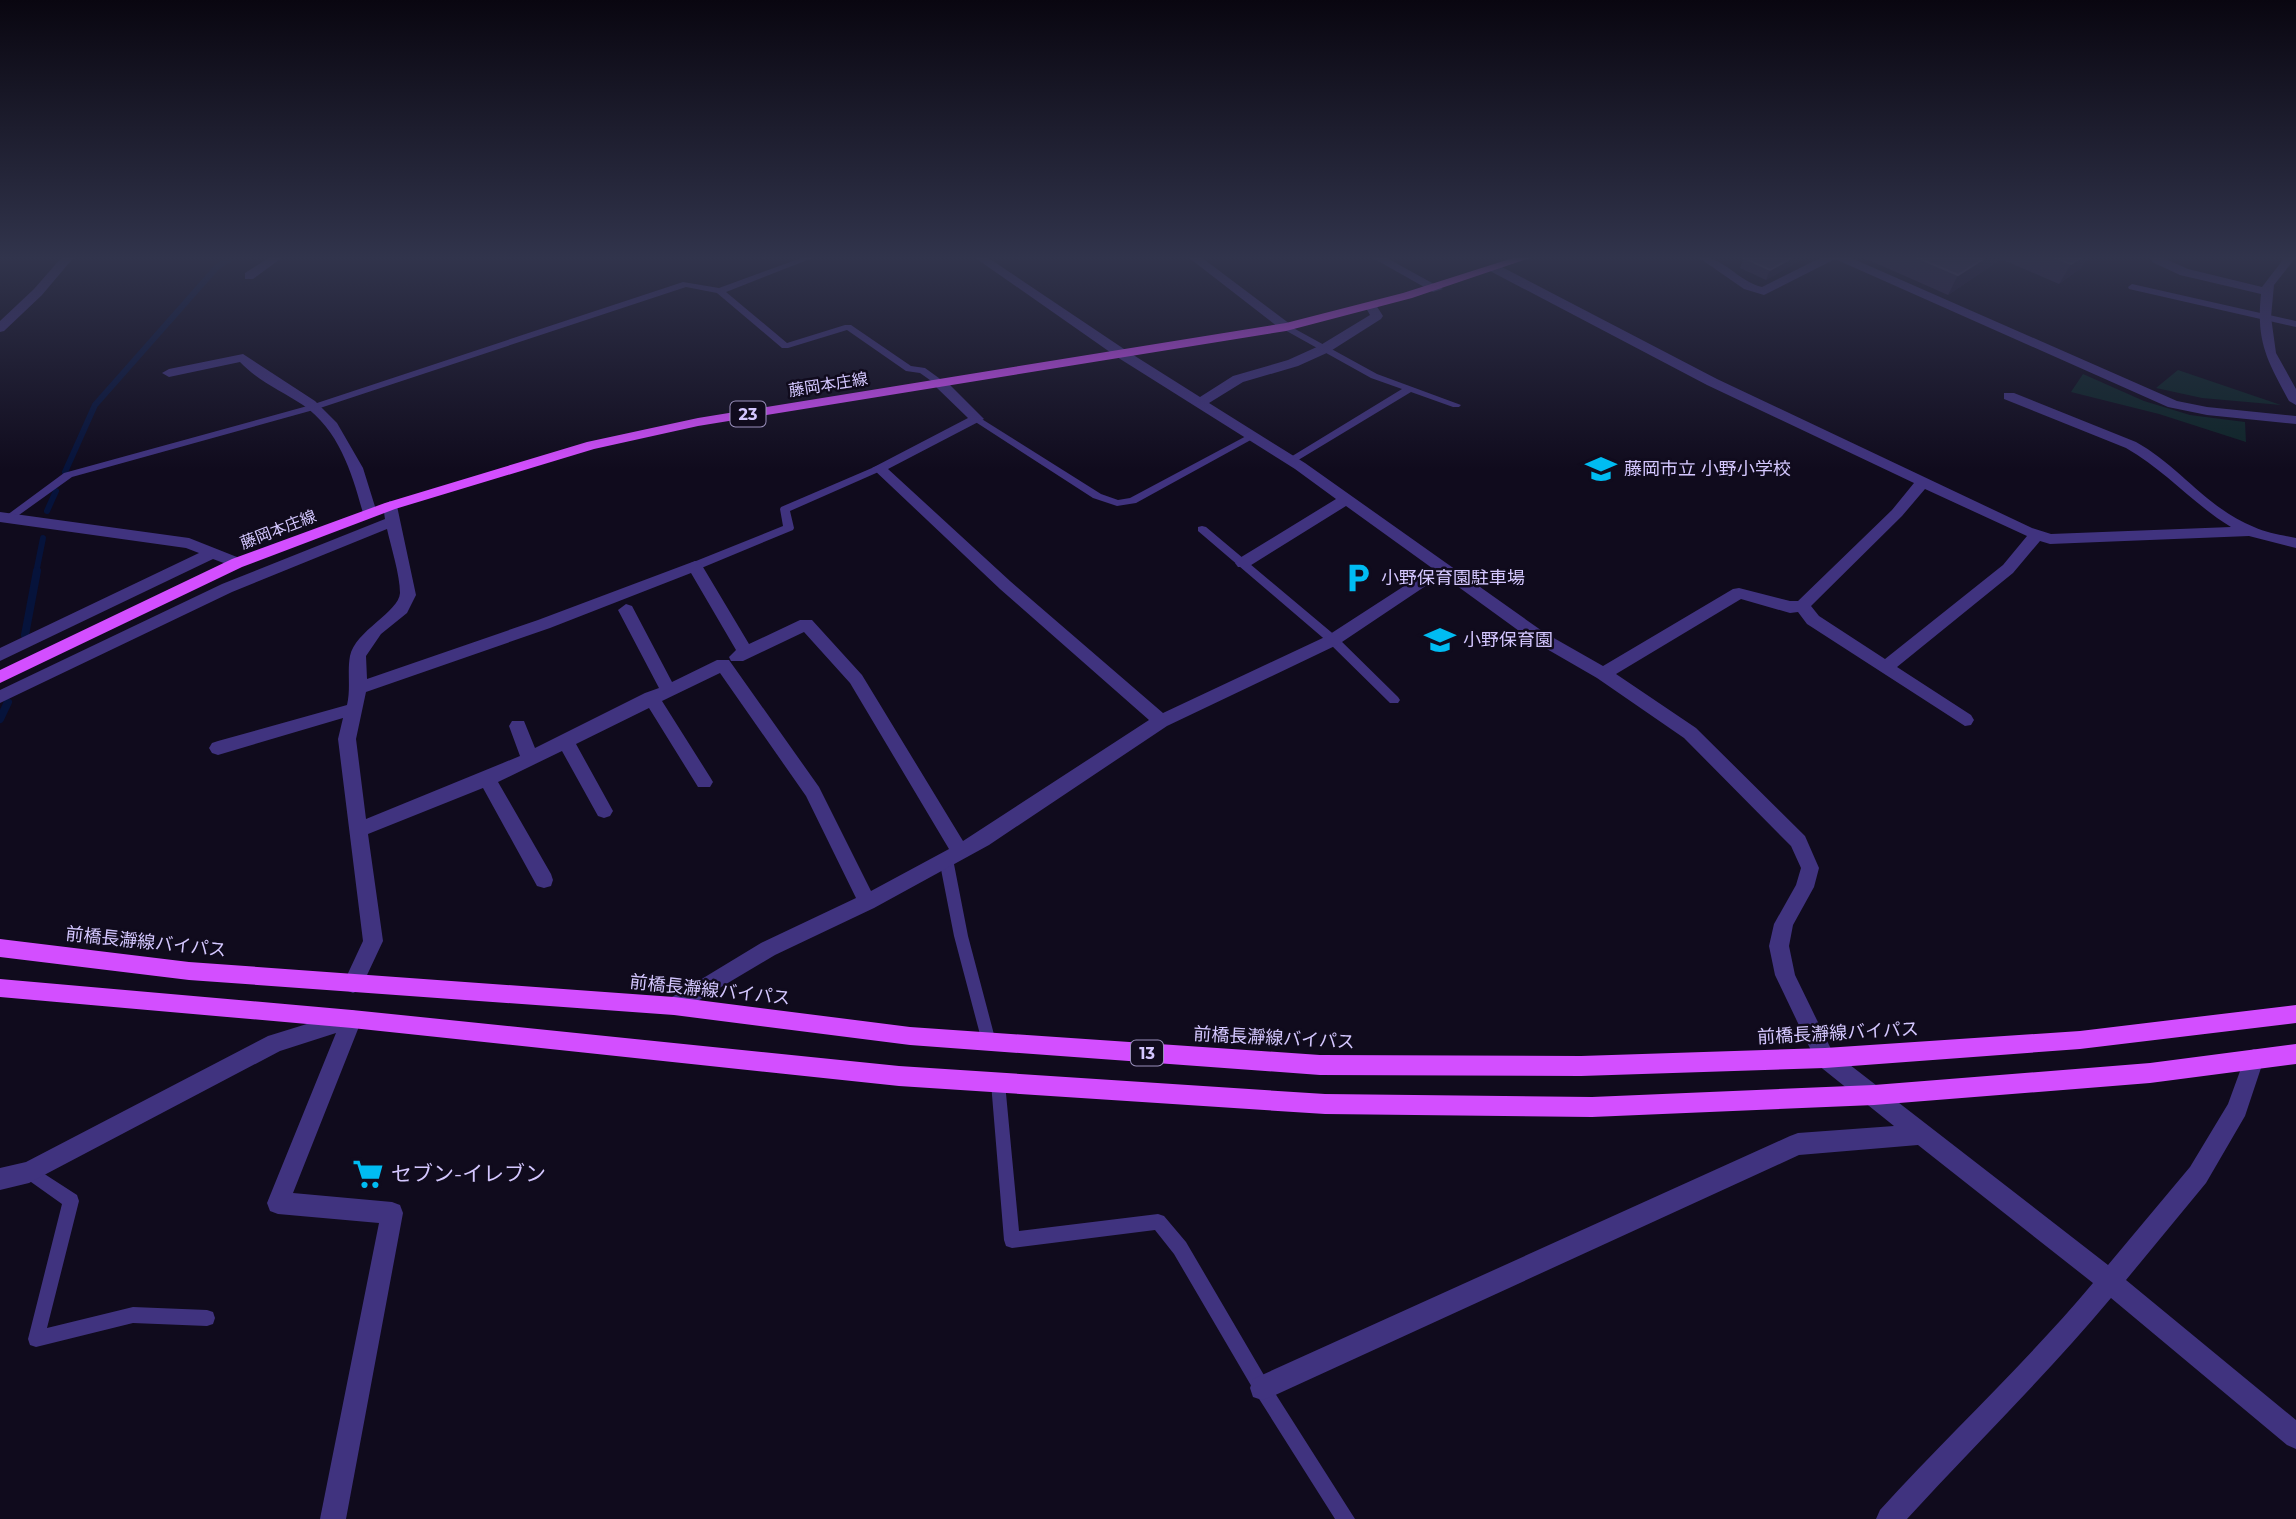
<svg xmlns="http://www.w3.org/2000/svg" width="2296" height="1519" font-family="Montserrat,'Noto Sans JP',sans-serif">
	<style>
		.green { fill: #0e2528 }
		.lines { fill: none; stroke-linecap: round; stroke-linejoin: round }
		.stream-far1 { stroke: #06133b; stroke-width: 6 }
		.stream { stroke: #06133b; stroke-width: 8 }
		.lane { fill: #40337f; fill-rule: evenodd }
		.street { fill: #40337f; fill-rule: evenodd }
		.primary { fill: #d34eff; fill-rule: evenodd }
		.wall { fill: #2f224c }
		.shaded-wall { fill: #1b1231 }
		.building { fill: #413460; stroke: #584b79; stroke-width: 2 }
		.labels { text-anchor: middle; stroke-width: 5; stroke-linejoin: round; paint-order: stroke }
		.far-street-label { font-size: 16px; fill: #d4c7ff; stroke: #100b1d }
		.shield { fill: #100b1d; stroke: #998fbb; stroke-width: 2 }
		.shield-label { font-size: 16px; font-weight: bold; fill: #d4c7ff }
		.poi-label { font-size: 18px; fill: #d4c7ff; stroke: #100b1d; text-anchor: start }
		.street-label { font-size: 18px; fill: #d4c7ff; stroke: #100b1d }
		.near-poi-label { font-size: 21px; fill: #d4c7ff; stroke: #100b1d; text-anchor: start }
	</style>
	<rect width="100%" height="100%" fill="#100b1d"/>
	<!-- green -->
	<path class="green" d="M2178,370L2281,405L2202,398L2156,388Z
		M2083,374L2144,401L2190,415L2245,422L2246,442L2159,414L2071,392Z"/>
	<g class="lines">
		<!-- stream-far1 -->
		<path class="stream-far1" d="M65,472L95,405L217,267L233,257
			M47,511L56,491
			M36,573L43,538"/>
		<!-- stream -->
		<path class="stream" d="M25,635L37,571
			M0,719L8,702"/>
		<!-- lane -->
		<path class="lane" d="M804,257H815L726,292L787,343L845,325H851L911,366L925,368L943,381V385H937L920,373L906,371L847,330L788,348H782L717,293L686,287L317,409L72,477L12,520H4L3,518L64,473L311,405L683,282L719,288Z
			M2132,284L2296,321V327L2129,289L2128,287Z
			M1286,324L1377,374L1461,405L1459,407H1453L1411,392L1295,462H1289V458L1402,389L1371,378L1283,329V325Z
			M977,416L1101,494L1118,500L1130,498L1250,434H1256L1258,436L1136,503L1117,506L1093,498L974,421L972,419Z
			M879,465L884,468L883,470L790,511L794,528L793,530L699,569H691L690,566L691,563L783,526L780,509L781,507Z
			M1202,526L1206,527L1337,637L1398,697L1400,700L1398,703H1390L1329,643L1198,531V527Z
			M946,854L951,855L953,859L968,936L996,1042L994,1047L989,1049L984,1047L982,1042L954,936L939,859L941,855Z
			M998,1076L1003,1078L1005,1083L1019,1231L1158,1214L1164,1216L1186,1242L1268,1382L1355,1519H1335L1256,1394L1174,1254L1155,1230L1012,1248L1006,1246L1004,1240L991,1083L993,1078Z
			M29,1164L77,1195L79,1201L47,1328L133,1307L207,1310L213,1312L215,1318L213,1324L207,1326L133,1323L36,1347L30,1345L28,1339L62,1204L24,1177L21,1172L24,1167Z"/>
		<!-- street -->
		<path class="street" d="M62,257H74L42,295L4,331L0,332V321L34,289Z
			M270,257H283L253,279H245V273Z
			M974,257H987L1127,351L1200,397L1233,376L1288,360L1319,346L1370,315L1366,308L1368,305H1376L1383,316L1381,319L1329,352L1298,366L1243,382L1209,403L1305,463L1545,633L1603,666L1733,589L1739,588L1790,601H1798L1892,510L1914,483L1707,385L1490,271V265H1498L1717,379L2032,528L2051,534L2231,527C2193,504 2165,470 2126,448L2004,399V393H2014L2136,442C2178,465 2208,509 2254,527C2267,533 2282,535 2296,538V548L2249,536L2050,544L2040,541L2013,573L1897,667L1971,715L1974,720L1971,725L1965,726L1807,624L1798,612L1790,613L1741,599L1616,674L1696,728L1805,836L1819,868L1814,887L1793,925L1789,946L1795,975L1832,1051L2108,1265L2190,1167L2228,1104L2247,1052L2254,1049L2261,1052L2264,1059L2245,1116L2206,1183L2126,1280L2296,1420V1449L2287,1445L2111,1298C2047,1375 1974,1445 1907,1519H1876L1880,1510C1950,1433 2026,1363 2093,1283L1918,1145L1799,1155L1271,1397L1262,1400L1253,1397L1250,1388L1253,1379L1790,1136L1798,1133L1894,1126L1818,1065L1775,975L1769,946L1774,924L1796,885L1801,868L1791,846L1684,738L1597,678L1533,641L1442,575L1339,644L1167,726L989,845L874,908L775,955L674,1015L667,1012L664,1006L667,1000L761,943L856,898L806,796L720,673L662,701L710,777L713,782L710,787H698L649,708L576,744L613,811L610,816L604,818L598,816L562,751L498,782L551,874L553,880L551,886L544,888L537,886L483,788L368,834L383,941L360,990L353,993L346,990L343,984L363,941L338,739L343,718L218,755L212,753L209,748L212,743L218,741L347,705C351,688 347,672 350,656C355,631 399,612 400,593C400,575 391,547 387,529L232,592L0,703V690L222,584L385,519L383,506L390,501L397,506L416,595L407,613L381,634L366,656L367,679L538,620L695,561L700,562L749,644L800,620H812L862,675L963,841L1149,720L1000,589L872,468L968,418L935,386L933,383L940,379L945,380L984,419L888,469L1010,581L1163,713L1327,636L1432,568L1346,506L1248,567H1238L1235,563L1238,559L1336,499L1295,469L1117,357ZM1925,489L2027,536L2003,565L1885,659L1819,616L1811,606L1902,516ZM691,573L736,650L729,657L731,661H743L804,632L850,683L949,849L871,891L819,787L729,660H717L672,682L632,606L626,604L618,610L659,688L645,693L535,748L524,721H512L509,726L520,756L366,819L356,739L366,692L550,628Z
			M1188,257H1201L1290,324V330H1282Z
			M1371,257H1385L1443,289L1433,292Z
			M1698,257C1724,256 1737,281 1762,287L1822,257H1849L2177,401L2207,407L2296,416V424L2207,415L2168,407L1835,259L1764,295L1744,289Z
			M2152,257H2161L2188,269L2262,287L2285,257H2296L2274,285L2271,317L2276,353L2296,389V405L2289,401C2267,360 2256,342 2261,294L2180,275L2152,262Z
			M243,354L315,401L337,423L363,468L377,513L375,516H365L363,513C352,473 339,430 303,405C282,391 258,381 240,362L169,377L162,373L169,369Z
			M0,512L189,538L242,559L245,563L237,568L213,559L0,661V648L199,553L186,548L0,522Z
			M352,1010L359,1012L362,1019L293,1193L392,1202L400,1205L403,1213L346,1519H320L379,1223L278,1214L270,1211L267,1203L336,1033L280,1051L29,1183L0,1190V1168L26,1162L268,1036Z"/>
		<!-- primary -->
		<path class="primary" d="M1516,257H1533L1412,298L1286,331L698,426L594,449L395,509L242,567L0,683V670L232,559L385,503L587,442L698,418L1286,323L1403,293Z
			M0,939L189,962L674,997L910,1027L1320,1055L1581,1056L1825,1048L2080,1031L2296,1005V1023L2080,1049L1825,1068L1581,1076L1320,1075L910,1045L674,1015L189,980L0,957Z
			M0,979L352,1010L899,1066L1325,1094L1592,1097L1874,1085L2150,1063L2296,1044V1064L2150,1083L1874,1105L1592,1117L1325,1114L899,1086L352,1028L0,997Z"/>
	</g>
	<!-- wall -->
	<path class="wall" d="M1806,257L1766,280L1740,268L1744,258Z
		M1862,257H2088L2081,268L2059,284L2001,259L1948,295Z"/>
	<!-- shaded-wall -->
	<path class="shaded-wall" d="M1793,257H1806L1766,280L1770,270Z
		M1986,257H2002L2001,259L1948,295L1958,275Z
		M2082,257H2088L2081,268L2059,284L2071,264Z"/>
	<!-- building -->
	<path class="building" d="M1746,257H1793L1770,270L1744,258Z
		M1916,257H1986L1958,275Z
		M2053,257H2082L2071,264Z"/>
	<!-- sky -->
	<linearGradient id="sky" x2="0" y2="1"><stop stop-color="#090610"/><stop offset="0.55" stop-color="#31344c"/><stop offset="1" stop-color="#31344c" stop-opacity="0"/></linearGradient>
	<rect width="2296" height="469" fill="url(#sky)"/>
	<!-- icons -->
	<defs>
		<g id="school-bare" transform="scale(2.415)"><path d="M0-5L7-2L0 1L-7-2ZM-4 1L0 2.5L4 1V4Q0 6-4 4Z" fill="#00bcf2" stroke="#100b1d" stroke-width="2.5" paint-order="stroke"/></g>
		<g id="parking-bare" transform="scale(2.415)"><path d="M-3.5-5.5H1a3.5 3.5 0 0 1 0 7H-1V5.5H-3.5ZM-1-3.4V-.6H.8a1.4 1.4 0 0 0 0-2.8Z" fill="#00bcf2" stroke="#100b1d" stroke-width="2.5" paint-order="stroke"/></g>
		<g id="supermarket-bare" transform="scale(2.415)"><path d="M-6-5.5h2.5l.6 2H6L4.5 2H-2.5L-4.4-4H-6ZM-1.5 3.2a1.3 1.3 0 1 0 .1 0ZM3 3.2a1.3 1.3 0 1 0 .1 0Z" fill="#00bcf2" stroke="#100b1d" stroke-width="2.5" paint-order="stroke"/></g>
	</defs>
	<g fill-rule="evenodd">
		<use href="#school-bare" x="1601" y="469"/>
		<use href="#parking-bare" x="1358" y="578"/>
		<use href="#school-bare" x="1440" y="640"/>
		<use href="#supermarket-bare" x="368" y="1174"/>
	</g>
	<g class="labels">
		<!-- far-street labels -->
		<g class="far-street-label">
			<text transform="translate(828 384) rotate(-9)" y="6">藤岡本庄線</text>
			<text transform="translate(278 529) rotate(-21)" y="6">藤岡本庄線</text>
		</g>
		<!-- shield labels -->
		<g class="shield">
			<rect x="730.5" y="401.5" width="35" height="25" rx="5"/>
			<rect x="1131" y="1040.5" width="32" height="25" rx="5"/>
		</g>
		<g class="shield-label">
			<text x="748" y="420">23</text>
			<text x="1147" y="1059">13</text>
		</g>
		<!-- poi labels -->
		<g class="poi-label">
			<text x="1624" y="475">藤岡市立 小野小学校</text>
			<text x="1381" y="584">小野保育園駐車場</text>
			<text x="1463" y="646">小野保育園</text>
		</g>
		<!-- street labels -->
		<g class="street-label">
			<text transform="translate(146 942) rotate(6)" y="6">前橋長瀞線バイパス</text>
			<text transform="translate(710 990) rotate(6)" y="6">前橋長瀞線バイパス</text>
			<text transform="translate(1838 1033) rotate(-3)" y="6">前橋長瀞線バイパス</text>
			<text transform="translate(1274 1038) rotate(3)" y="6">前橋長瀞線バイパス</text>
		</g>
		<!-- near-poi labels -->
		<g class="near-poi-label">
			<text x="391" y="1181">セブン-イレブン</text>
		</g>
	</g>
</svg>
